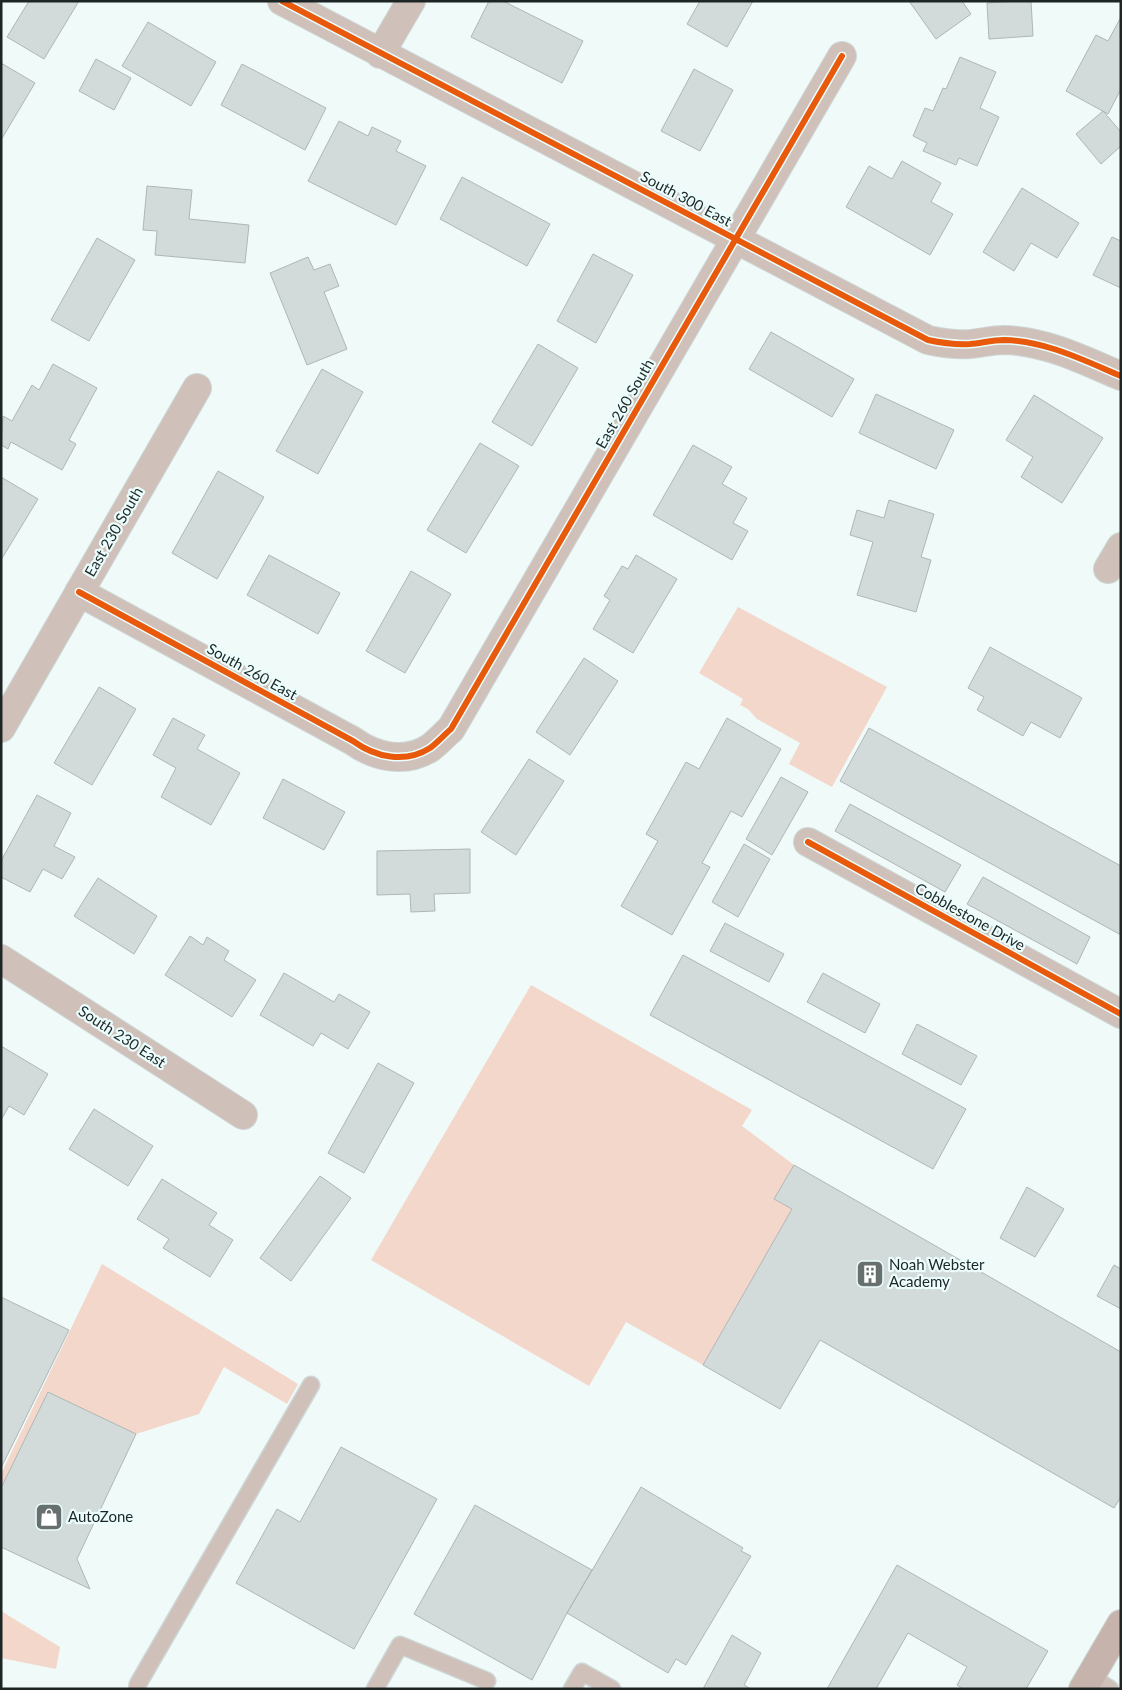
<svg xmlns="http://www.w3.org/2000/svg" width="1122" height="1690" font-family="Lato,sans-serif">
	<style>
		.green { fill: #f3d7cb }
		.building { fill: #d2dada; stroke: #afb7b6 }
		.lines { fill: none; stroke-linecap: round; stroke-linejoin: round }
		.lane-casing { stroke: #ced7d6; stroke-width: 19 }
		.street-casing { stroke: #ced7d6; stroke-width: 30 }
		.secondary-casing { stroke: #ced7d6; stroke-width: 30 }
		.lane { stroke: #cfc0ba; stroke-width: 16 }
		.street { stroke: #cfc0ba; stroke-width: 28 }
		.secondary { stroke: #c6b4ac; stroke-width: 28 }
		.cycleway-casing { stroke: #ebfefd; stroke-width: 9 }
		.cycleway { stroke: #e8590c; stroke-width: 6 }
		.labels { text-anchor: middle; stroke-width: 4.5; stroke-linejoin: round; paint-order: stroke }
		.street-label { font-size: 15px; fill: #1e2525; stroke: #ebfefd }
		.poi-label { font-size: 15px; fill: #1e2525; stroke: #ebfefd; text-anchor: start }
	</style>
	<rect width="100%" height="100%" fill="#effaf9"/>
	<!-- green -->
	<path class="green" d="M738,607L887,687L832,787L789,764L800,743L757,719L748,709L740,705L743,699L699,673Z
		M531,985L752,1110L742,1126L794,1165L774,1199L792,1209L703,1365L626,1322L589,1386L371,1260Z
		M102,1264L298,1384L287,1404L224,1367L199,1414L136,1434L48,1392L1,1489V1474Z
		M1,1611L60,1647L56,1669L1,1658Z"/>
	<!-- building -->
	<path class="building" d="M29,1H79L44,59L7,37Z
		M489,1H503L583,41L562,83L471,37Z
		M700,1H753L727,47L687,24Z
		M909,1H962L971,14L936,39Z
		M1016,1H1031L1033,36L989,39L987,3Z
		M1121,17V89L1108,114L1066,91L1096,35L1108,41Z
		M148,22L216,62L191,106L122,66Z
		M960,57L996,72L980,108L999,117L977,166L959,158L956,165L923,151L927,143L913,136L925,108L933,111L943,88L946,89Z
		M96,59L131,78L114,110L79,91Z
		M1,63L35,83L1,140Z
		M242,64L326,108L305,150L221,105Z
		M694,69L733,90L700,151L661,131Z
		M1103,111L1121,132V146L1101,164L1076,134Z
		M339,121L368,136L372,127L401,141L396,151L426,166L396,225L308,181Z
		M902,161L941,183L931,202L953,214L930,255L846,207L869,166L892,179Z
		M462,177L550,224L527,266L440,219Z
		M147,186L192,190L189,219L249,225L245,263L155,255L157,231L143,230Z
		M1022,188L1079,223L1057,258L1031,243L1014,271L983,252Z
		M1112,237L1121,241V288L1093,275Z
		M97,238L135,260L89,341L51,320Z
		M593,254L633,275L596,343L557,321Z
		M308,257L314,270L330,264L339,286L324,292L347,349L307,365L270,273Z
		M771,332L854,379L832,417L749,369Z
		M538,344L578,368L532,446L492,422Z
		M53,364L97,388L69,440L76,444L62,470L11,442L8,449L1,445L3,416L12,421L32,385L39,390Z
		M322,369L363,392L318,474L276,451Z
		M876,394L954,430L936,469L859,433Z
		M1034,395L1103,438L1062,503L1021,477L1033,457L1006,440Z
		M480,443L519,466L466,553L427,530Z
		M693,445L732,467L722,484L747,498L733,523L748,531L732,560L653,515Z
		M218,471L264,497L217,579L172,553Z
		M1,477L38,499L1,560Z
		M889,500L934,514L921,557L931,560L916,612L857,595L873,542L850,535L857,510L884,518Z
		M269,555L340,593L318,634L247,595Z
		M636,555L677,579L633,653L593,629L610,600L604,596L622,566L628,569Z
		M411,571L451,594L405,673L366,651Z
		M990,647L1082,698L1060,738L1031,722L1023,736L977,710L984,697L968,688Z
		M584,658L618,681L570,755L536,732Z
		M99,687L136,709L92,785L54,763Z
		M173,718L205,735L197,749L240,773L211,825L161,797L176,768L153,755Z
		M727,718L781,749L742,817L731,811L702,863L710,867L672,935L621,906L658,841L646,834L686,762L699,769Z
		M869,728L1121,866V935L840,781Z
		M529,759L564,781L516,855L481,832Z
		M781,777L808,792L772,855L746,839Z
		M283,779L345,812L324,850L263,818Z
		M37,795L71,813L54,846L75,857L62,879L43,869L30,892L1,877V861Z
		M850,804L961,865L945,892L835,831Z
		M744,844L770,859L738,917L712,902Z
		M470,849V893L434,894L435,911L411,912L410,894L377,895V851Z
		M983,877L1090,937L1077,964L967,904Z
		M98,878L157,916L134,954L74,916Z
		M725,923L784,954L769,982L710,951Z
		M190,936L203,945L207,937L229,951L224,960L256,980L232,1017L165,975Z
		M683,955L966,1109L933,1169L650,1015Z
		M284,973L334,1002L339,994L370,1012L348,1049L321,1033L313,1046L260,1015Z
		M823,973L880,1004L865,1033L807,1002Z
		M917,1024L977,1056L961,1085L902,1054Z
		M1,1046L48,1074L24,1115L9,1106L1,1120Z
		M378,1063L414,1083L364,1173L328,1153Z
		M94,1109L153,1146L128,1186L69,1149Z
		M794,1165L1121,1352V1497L1114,1508L820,1340L780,1409L703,1365L792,1209L774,1199Z
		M320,1176L351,1198L291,1281L260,1258Z
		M162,1179L217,1213L209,1225L233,1240L210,1277L163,1248L169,1239L137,1219Z
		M1027,1187L1064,1209L1035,1257L1000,1238Z
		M1114,1265L1121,1269V1309L1097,1296Z
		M1,1297L69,1330L1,1468Z
		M48,1392L136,1434L77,1559L90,1589L1,1547V1488Z
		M341,1447L437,1499L354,1649L236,1583L277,1509L300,1522Z
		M641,1487L743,1548L741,1551L751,1556L686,1665L676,1659L668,1673L567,1613Z
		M475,1505L592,1570L567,1613L532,1680L414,1614Z
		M897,1565L1048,1651L1026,1689H963L957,1685L967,1667L908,1633L876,1689H827Z
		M732,1635L761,1653L744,1685L751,1689H703Z"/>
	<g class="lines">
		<!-- lane casing -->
		<g class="lane-casing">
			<path id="lane" d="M1090,1676L1110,1689
				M137,1689L138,1684L311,1385
				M375,1689L400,1645L487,1681
				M572,1689L582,1672L612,1689"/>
		</g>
		<!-- street casing -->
		<g class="street-casing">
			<path id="street" d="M282,1L928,340C942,343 955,345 970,344C981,343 993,340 1004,340C1046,341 1083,360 1121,376
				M380,54L411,1
				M1108,569L1121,547
				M79,592L353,741C375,757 405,764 430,748C437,743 444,735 451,729L842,56
				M1,728L197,388
				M808,842L1121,1014
				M1,959L243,1115"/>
		</g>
		<!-- secondary casing -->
		<g class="secondary-casing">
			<path id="secondary" d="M1083,1689L1121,1624"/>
		</g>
		<!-- lane -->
		<use href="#lane" class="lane"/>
		<!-- street -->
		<use href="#street" class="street"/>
		<!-- secondary -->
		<use href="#secondary" class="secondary"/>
		<!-- cycleway casing -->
		<g class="cycleway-casing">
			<path id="cycleway" d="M282,1L928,340C942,343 955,345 970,344C981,343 993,340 1004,340C1046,341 1083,360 1121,376
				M79,592L353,741C375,757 405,764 430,748C437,743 444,735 451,729L842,56
				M808,842L1121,1014"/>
		</g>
		<!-- cycleway -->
		<use href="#cycleway" class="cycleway"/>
	</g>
	<!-- icons -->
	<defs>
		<g id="building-square" transform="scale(1.4375)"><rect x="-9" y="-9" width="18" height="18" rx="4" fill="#67706f" stroke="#ebfefd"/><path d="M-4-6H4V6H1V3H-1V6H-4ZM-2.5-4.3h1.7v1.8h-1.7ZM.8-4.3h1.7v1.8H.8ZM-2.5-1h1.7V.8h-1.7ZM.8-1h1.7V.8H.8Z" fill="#fff"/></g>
		<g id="shop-square" transform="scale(1.4375)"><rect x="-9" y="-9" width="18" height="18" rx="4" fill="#67706f" stroke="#ebfefd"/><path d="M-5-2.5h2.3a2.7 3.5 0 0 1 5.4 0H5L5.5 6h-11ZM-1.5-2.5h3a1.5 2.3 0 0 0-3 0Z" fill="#fff"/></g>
	</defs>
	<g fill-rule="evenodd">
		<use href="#building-square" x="870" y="1274"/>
		<use href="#shop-square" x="49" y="1517"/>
	</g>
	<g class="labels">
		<!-- street labels -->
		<g class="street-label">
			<text transform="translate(686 199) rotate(28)" y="5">South 300 East</text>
			<text transform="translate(625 404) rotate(-60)" y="5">East 260 South</text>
			<text transform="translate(114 532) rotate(-60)" y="5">East 230 South</text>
			<text transform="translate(252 672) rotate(29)" y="5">South 260 East</text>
			<text transform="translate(970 917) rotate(29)" y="5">Cobblestone Drive</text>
			<text transform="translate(122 1037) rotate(33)" y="5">South 230 East</text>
		</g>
		<!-- poi labels -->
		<g class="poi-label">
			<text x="889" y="1270">Noah Webster<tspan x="889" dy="17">Academy</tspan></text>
			<text x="68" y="1522">AutoZone</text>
		</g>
	</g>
	<!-- border -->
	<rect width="1122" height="1690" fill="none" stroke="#1e2525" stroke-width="5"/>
</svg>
